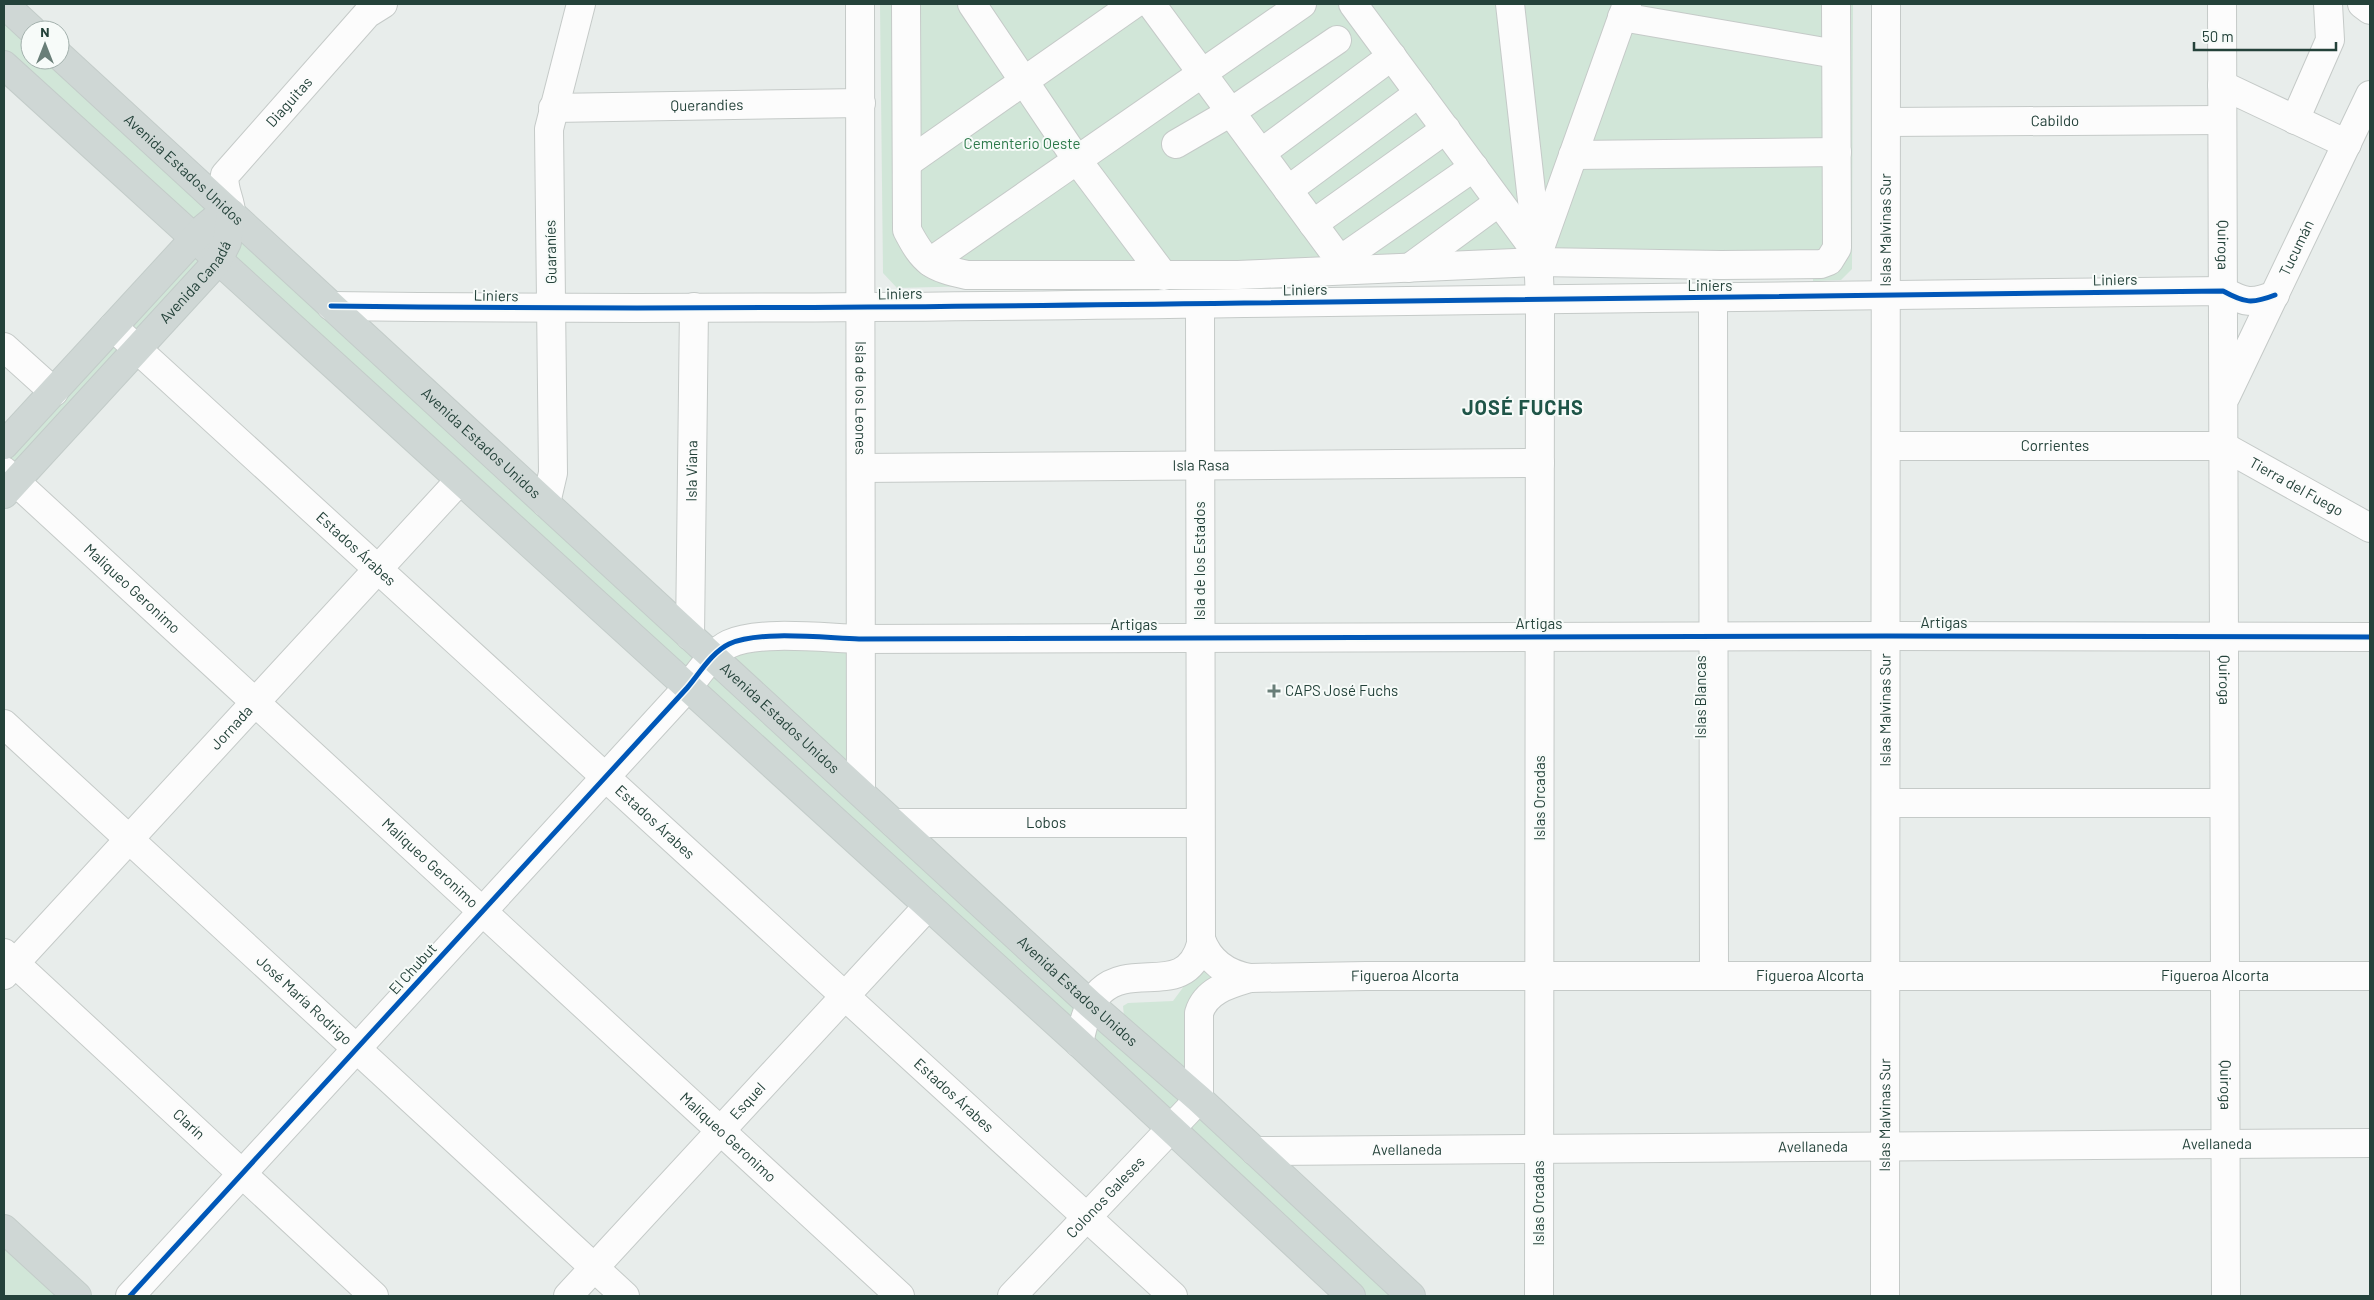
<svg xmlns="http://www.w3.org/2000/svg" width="2374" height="1300" font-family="Barlow,sans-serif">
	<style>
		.green { fill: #d1e6d8 }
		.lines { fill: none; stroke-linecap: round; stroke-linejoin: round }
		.minor-casing { stroke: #c5cac8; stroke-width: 30 }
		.major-casing { stroke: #c3ccc9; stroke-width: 30 }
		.minor { stroke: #fcfcfc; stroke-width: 28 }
		.major { stroke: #cfd7d5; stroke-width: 28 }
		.cycleway-casing { stroke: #f7fbf9; stroke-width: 8 }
		.cycleway { stroke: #0057b8; stroke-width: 5 }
		.poi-dot { fill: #697e78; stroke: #f7fbf9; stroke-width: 2 }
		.labels { text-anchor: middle; stroke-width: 4; stroke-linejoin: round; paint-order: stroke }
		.street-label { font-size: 15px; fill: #24423a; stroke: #f7fbf9 }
		.park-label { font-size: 15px; fill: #2d7a4b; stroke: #f7fbf9 }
		.poi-label { font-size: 15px; fill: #24423a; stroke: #f7fbf9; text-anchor: start }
		.district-label { font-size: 20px; font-weight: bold; letter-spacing: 1px; fill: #1f5548; stroke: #f7fbf9 }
	</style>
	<rect width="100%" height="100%" fill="#e8edeb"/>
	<!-- green -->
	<path class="green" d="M4,4L30,30V60H60L713,657L754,637L859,639V789L1411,1296H1351L217,262L4,494V445L193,239L4,65Z
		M880,4H1853L1852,269L1841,280L1813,281V273L1551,272L897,288L883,273Z
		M1199,966L1227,981L1187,1067L1181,1070L1124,1017L1123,1006L1128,1003L1173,1001Z
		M4,1229L77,1296H4Z"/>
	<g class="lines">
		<!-- minor casing -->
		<g class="minor-casing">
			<g id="minor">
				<path id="s1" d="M860,4L861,791"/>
				<path d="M906,4L907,230C924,263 931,267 967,275H1238L1538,262L1721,265L1821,264L1829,261L1837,248L1836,4"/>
				<path d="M972,4L1077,160L1164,276"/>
				<path d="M1151,4L1347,270"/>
				<path d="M1353,4L1537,253"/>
				<path d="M1510,4L1538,254L1540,300L1539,1296"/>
				<path id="s2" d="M2222,4L2226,1296"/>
				<path d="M2362,4L2370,10"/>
				<path d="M1622,17L1836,54"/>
				<path d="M2222,85L2347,144"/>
				<path id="s3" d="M553,108L861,103"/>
				<path d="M2295,120L2330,40L2328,4"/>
				<path id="s4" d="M1887,122L2222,120"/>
				<path d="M1176,144L1231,112L1337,40"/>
				<path d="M1261,153L1392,56"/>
				<path d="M1573,155L1837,152"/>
				<path d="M907,163L1134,4"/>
				<path d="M1288,190L1419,93"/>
				<path id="s5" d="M231,213C231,200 222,188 225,175L367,14L383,4"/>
				<path d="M1313,224L1446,129"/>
				<path d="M1540,248L1627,4"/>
				<path d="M1340,260L1474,167"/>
				<path d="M930,262L1302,4"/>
				<path d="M1409,268L1499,202"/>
				<path d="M1713,299L1714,976"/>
				<path d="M331,306C636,310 940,307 1244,303C1570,300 1896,296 2223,291C2245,303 2252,304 2275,295"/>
				<path id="s6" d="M113,327L1173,1296"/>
				<path d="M4,347L54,392"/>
				<path id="s7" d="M2226,396L2370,95"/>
				<path id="s8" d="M1886,446H2223L2370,528"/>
				<path id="s9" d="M861,468L1540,463"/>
				<path id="s10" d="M4,471L900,1296"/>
				<path d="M546,503L553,473L549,129L581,4"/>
				<path id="s11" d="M690,636L694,307"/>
				<path id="s12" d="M4,724L625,1296"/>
				<path d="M1886,803H2224"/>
				<path id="s13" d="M894,823H1200"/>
				<path id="s14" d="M1201,939C1209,962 1227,974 1250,978L1366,976H2370"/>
				<path id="s15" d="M4,953L374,1296"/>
				<path id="s16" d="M4,975L459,481"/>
				<path d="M1079,1043C1083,1025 1087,1004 1101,991C1133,961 1186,999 1201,944L1200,304"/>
				<path id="s17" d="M1255,1151L2370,1143"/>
				<path d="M130,1296L687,688C699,674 712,652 729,644C759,630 825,638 859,639L1886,636L2370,637"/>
				<path id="s18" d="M568,1296L928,906"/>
				<path id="s19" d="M1012,1296L1199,1099V1013C1206,990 1230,984 1250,978"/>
				<path id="s20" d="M1885,1296L1886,4"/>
			</g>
		</g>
		<!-- major casing -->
		<g class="major-casing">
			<g id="major">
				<path d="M4,4L32,30"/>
				<path id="s21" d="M60,56L1090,1004L1199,1099L1411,1296"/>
				<path d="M4,65L1079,1043L1351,1296"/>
				<path d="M4,445L204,228L221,214L231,213"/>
				<path id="s22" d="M4,494L217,262L227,242L231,213"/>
				<path d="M4,1229L77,1296"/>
			</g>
		</g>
		<!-- minor -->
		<use href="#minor" class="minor"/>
		<!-- major -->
		<use href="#major" class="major"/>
		<!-- cycleway casing -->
		<g class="cycleway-casing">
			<path id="cycleway" d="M331,306C636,310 940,307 1244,303C1570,300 1896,296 2223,291C2245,303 2252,304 2275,295
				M130,1296L687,688C699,674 712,652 729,644C759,630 825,638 859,639L1886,636L2370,637"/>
		</g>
		<!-- cycleway -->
		<use href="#cycleway" class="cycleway"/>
	</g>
	<!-- markers -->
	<path class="poi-dot" d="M1271.5 683.5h5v5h5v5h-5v5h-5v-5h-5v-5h5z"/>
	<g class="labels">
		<!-- street labels -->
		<g class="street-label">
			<text dy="5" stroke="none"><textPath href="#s5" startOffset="136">Diaguitas</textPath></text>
			<text dy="5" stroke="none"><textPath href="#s3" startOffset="154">Querandies</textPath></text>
			<text dy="5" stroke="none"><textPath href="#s4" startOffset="168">Cabildo</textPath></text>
			<text dy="5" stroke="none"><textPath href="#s21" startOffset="168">Avenida Estados Unidos</textPath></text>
			<text dy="5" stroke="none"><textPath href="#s20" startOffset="1066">Islas Malvinas Sur</textPath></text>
			<text dy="5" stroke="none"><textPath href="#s2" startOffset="241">Quiroga</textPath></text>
			<text dy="5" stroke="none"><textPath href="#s7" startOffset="164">Tucumán</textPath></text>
			<text transform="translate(551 252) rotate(-91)" y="5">Guaraníes</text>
			<text dy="5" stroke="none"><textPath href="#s22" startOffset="286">Avenida Canadá</textPath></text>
			<text transform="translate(2115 280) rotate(-1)" y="5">Liniers</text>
			<text x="1710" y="291">Liniers</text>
			<text transform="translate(1305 290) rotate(-1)" y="5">Liniers</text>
			<text transform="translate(900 294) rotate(-1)" y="5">Liniers</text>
			<text transform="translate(496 296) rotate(1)" y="5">Liniers</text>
			<text dy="5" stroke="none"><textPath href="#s1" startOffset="394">Isla de los Leones</textPath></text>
			<text dy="5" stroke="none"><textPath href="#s21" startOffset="572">Avenida Estados Unidos</textPath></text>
			<text dy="5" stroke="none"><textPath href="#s8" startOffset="169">Corrientes</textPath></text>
			<text dy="5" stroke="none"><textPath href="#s9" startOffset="340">Isla Rasa</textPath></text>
			<text dy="5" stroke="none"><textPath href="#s11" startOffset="165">Isla Viana</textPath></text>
			<text dy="5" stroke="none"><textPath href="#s8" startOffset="421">Tierra del Fuego</textPath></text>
			<text dy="5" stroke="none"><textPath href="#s6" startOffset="329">Estados Árabes</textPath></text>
			<text transform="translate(1200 561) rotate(-90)" y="5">Isla de los Estados</text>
			<text dy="5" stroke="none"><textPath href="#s10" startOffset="174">Maliqueo Geronimo</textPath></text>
			<text x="1944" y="628">Artigas</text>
			<text x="1539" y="629">Artigas</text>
			<text x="1134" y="630">Artigas</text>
			<text dy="5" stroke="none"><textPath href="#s2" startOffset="676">Quiroga</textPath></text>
			<text transform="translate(1701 697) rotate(-90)" y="5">Islas Blancas</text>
			<text dy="5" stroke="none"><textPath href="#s20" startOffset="586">Islas Malvinas Sur</textPath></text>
			<text dy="5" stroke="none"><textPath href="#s21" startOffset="978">Avenida Estados Unidos</textPath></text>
			<text dy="5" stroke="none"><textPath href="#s16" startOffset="336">Jornada</textPath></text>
			<text transform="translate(1540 798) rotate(-90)" y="5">Islas Orcadas</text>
			<text dy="5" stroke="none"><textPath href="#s6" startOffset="734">Estados Árabes</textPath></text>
			<text dy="5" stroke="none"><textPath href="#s13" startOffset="152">Lobos</textPath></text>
			<text dy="5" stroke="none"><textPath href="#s10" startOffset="579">Maliqueo Geronimo</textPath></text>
			<text transform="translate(413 969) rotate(-48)" y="5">El Chubut</text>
			<text dy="5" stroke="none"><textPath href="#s14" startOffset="221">Figueroa Alcorta</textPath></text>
			<text dy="5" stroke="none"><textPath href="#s14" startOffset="626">Figueroa Alcorta</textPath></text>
			<text dy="5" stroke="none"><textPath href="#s14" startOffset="1031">Figueroa Alcorta</textPath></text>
			<text dy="5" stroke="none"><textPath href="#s21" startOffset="1382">Avenida Estados Unidos</textPath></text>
			<text dy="5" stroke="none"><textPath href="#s12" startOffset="408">José María Rodrigo</textPath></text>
			<text dy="5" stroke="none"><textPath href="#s2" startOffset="1081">Quiroga</textPath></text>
			<text dy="5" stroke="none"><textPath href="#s6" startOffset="1139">Estados Árabes</textPath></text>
			<text dy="5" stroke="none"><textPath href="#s18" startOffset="265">Esquel</textPath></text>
			<text dy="5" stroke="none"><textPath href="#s20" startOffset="181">Islas Malvinas Sur</textPath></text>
			<text dy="5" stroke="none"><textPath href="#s15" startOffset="252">Clarín</textPath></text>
			<text dy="5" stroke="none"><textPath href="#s10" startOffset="984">Maliqueo Geronimo</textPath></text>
			<text dy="5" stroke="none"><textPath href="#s17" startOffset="962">Avellaneda</textPath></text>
			<text dy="5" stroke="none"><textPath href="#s17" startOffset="558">Avellaneda</textPath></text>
			<text dy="5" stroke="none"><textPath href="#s17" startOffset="152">Avellaneda</textPath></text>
			<text dy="5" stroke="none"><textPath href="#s19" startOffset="136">Colonos Galeses</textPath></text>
			<text transform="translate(1539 1203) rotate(-90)" y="5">Islas Orcadas</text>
		</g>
		<!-- park labels -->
		<g class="park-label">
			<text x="1022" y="149">Cementerio Oeste</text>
		</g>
		<!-- poi labels -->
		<g class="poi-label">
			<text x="1285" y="696">CAPS José Fuchs</text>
		</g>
		<!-- district labels -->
		<g class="district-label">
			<text x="1523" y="415">JOSÉ FUCHS</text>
		</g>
	</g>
	<!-- border -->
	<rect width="2374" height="1300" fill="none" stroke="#24423a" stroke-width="10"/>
	<!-- north arrow -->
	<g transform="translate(45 45)"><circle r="24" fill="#f7fbf9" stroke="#a3b1ad"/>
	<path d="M0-4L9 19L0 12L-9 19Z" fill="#697e78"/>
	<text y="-8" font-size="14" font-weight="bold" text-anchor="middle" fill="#24423a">N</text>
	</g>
	<!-- scale -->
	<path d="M2194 42v8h142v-8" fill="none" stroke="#24423a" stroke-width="2.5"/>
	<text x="2202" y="42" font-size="15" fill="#24423a" stroke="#f7fbf9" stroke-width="4" paint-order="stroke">50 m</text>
</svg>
